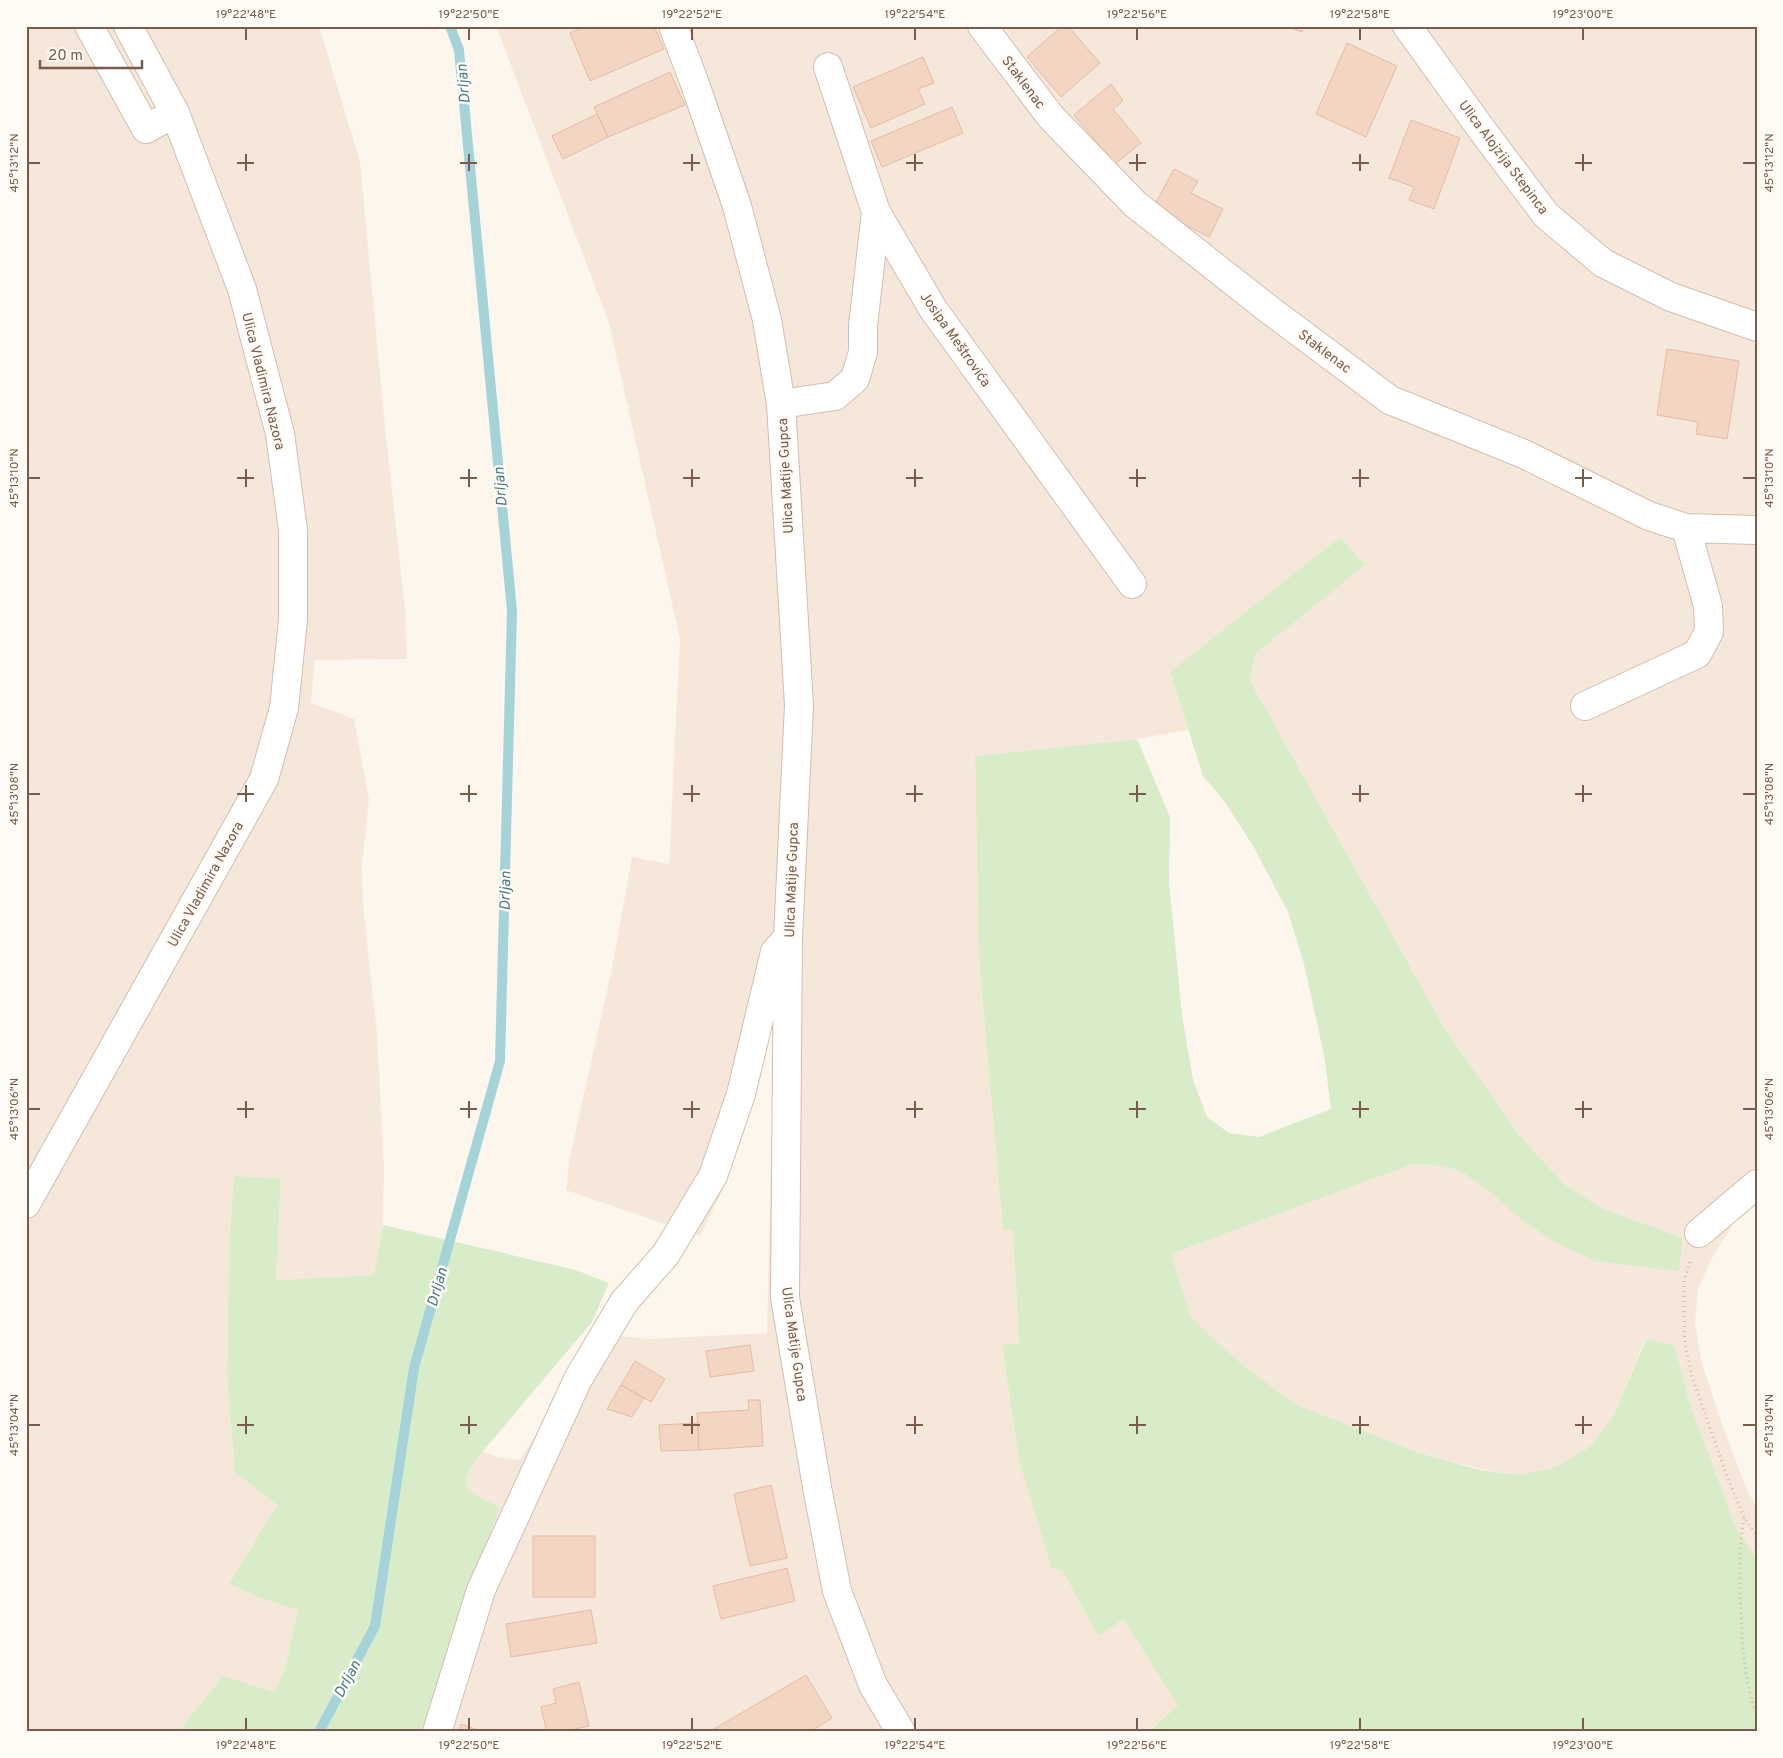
<svg xmlns="http://www.w3.org/2000/svg" width="1783" height="1758" font-family="Overpass,sans-serif">
	<style>
		.residential { fill: #f5e8da }
		.green { fill: #d8ecc9 }
		.lines { fill: none; stroke-linecap: round; stroke-linejoin: round }
		.stream { stroke: #a5d3da; stroke-width: 10 }
		.building { fill: #f3d5c3; stroke: #e6bba3 }
		.minor-casing { stroke: #d1beb0; stroke-width: 30 }
		.path { stroke: #d9b8a5; stroke-width: 3; stroke-dasharray: 1 4; stroke-linecap: butt }
		.minor { stroke: #fff; stroke-width: 28 }
		.ticks { fill: none; stroke: #7a5c4d; stroke-width: 2 }
		.labels { text-anchor: middle; stroke-width: 5; stroke-linejoin: round; paint-order: stroke }
		.street-label { font-size: 14px; fill: #7a5c4d; stroke: #fffaf3 }
		.water-label { font-size: 15px; font-style: italic; fill: #437c86; stroke: #fffaf3 }
		.neatline { fill: none; stroke: #7a5c4d; stroke-width: 2 }
		.ticks-label { font-size: 12px; text-anchor: middle; fill: #7a5c4d }
	</style>
	<rect width="100%" height="100%" fill="#fdf6ec"/>
	<!-- residential -->
	<path class="residential" d="M26,26H319L360,162L384,417L405,610L407,659L315,660L311,703L354,719L369,799L362,864L363,906L377,1033L384,1168L383,1225L374,1275L276,1280L281,1179L229,1250L227,1376L235,1472L277,1505L229,1584L266,1600L298,1610L285,1669L275,1692L223,1676L178,1732H26Z
		M496,26H1757V1202L1740,1213L1710,1261L1698,1291L1695,1322L1701,1360L1723,1427L1747,1490L1757,1508V1559L1736,1528L1690,1404L1674,1345L1645,1339L1614,1415L1591,1446L1556,1467L1520,1475L1480,1469L1417,1452L1297,1405L1246,1368L1204,1330L1190,1315L1171,1254L1413,1164L1438,1165L1460,1171L1489,1191L1523,1221L1553,1241L1595,1260L1683,1238L1601,1208L1564,1184L1520,1136L1445,1029L1250,681L1255,654L1364,565L1340,537L1170,672L1188,730L1137,739L975,756L979,960L1003,1229H1013L1019,1345L1002,1346L1019,1461L1062,1570L1098,1636L1123,1618L1178,1705L1147,1732H427L483,1551L500,1507L468,1491L466,1479L473,1463L483,1451L497,1457L520,1460L604,1325L621,1336L647,1339L767,1333L771,1155L781,994H772L747,1112L720,1195L700,1236L566,1190L569,1161L611,973L632,857L669,864L680,639L609,323Z"/>
	<!-- green -->
	<path class="green" d="M1340,537L1365,565L1255,654L1250,681L1445,1029L1520,1136L1564,1184L1601,1208L1683,1238L1679,1271L1595,1261L1553,1241L1523,1221L1489,1191L1460,1171L1438,1165L1413,1164L1171,1254L1190,1315L1204,1330L1246,1368L1297,1405L1417,1452L1480,1470L1520,1475L1556,1467L1591,1446L1614,1415L1646,1339L1674,1345L1690,1404L1736,1528L1757,1559V1732H1148L1178,1705L1123,1619L1098,1636L1062,1570L1052,1568L1019,1461L1002,1345L1019,1344L1013,1230H1003L979,960L975,756L1137,739L1170,817L1169,882L1182,1015L1193,1080L1207,1117L1229,1133L1259,1137L1331,1109L1324,1055L1304,964L1288,912L1253,846L1225,802L1203,776L1170,672Z
		M234,1176L281,1179L276,1280L374,1275L383,1225L576,1270L609,1283L592,1322L473,1463L466,1478L468,1491L500,1507L483,1551L427,1732H178L223,1676L275,1692L285,1669L298,1610L266,1600L229,1584L277,1505L235,1472L227,1376L229,1250Z"/>
	<g class="lines">
		<!-- stream -->
		<path class="stream" d="M319,1732L375,1626L414,1368L500,1061L512,611L459,50L450,26"/>
	</g>
	<!-- building -->
	<path class="building" d="M586,26H654L664,49L590,81L570,33Z
		M1062,26H1068L1100,63L1061,97L1027,57Z
		M1286,26H1304L1302,32Z
		M1347,43L1397,66L1366,137L1316,114Z
		M923,57L934,83L918,89L925,104L871,128L853,87Z
		M670,72L685,105L608,137L594,107Z
		M1111,84L1123,101L1113,109L1141,143L1115,164L1074,115Z
		M952,107L963,133L882,167L871,141Z
		M597,114L608,137L563,159L552,136Z
		M1411,120L1460,138L1434,209L1409,200L1414,187L1389,178Z
		M1174,169L1198,181L1191,193L1223,209L1209,237L1153,208Z
		M1667,349L1739,361L1727,439L1696,434L1698,422L1657,415Z
		M750,1345L754,1371L710,1377L706,1351Z
		M635,1361L665,1379L651,1402L621,1385Z
		M621,1385L644,1398L632,1417L607,1409Z
		M748,1400H760L763,1446L699,1450L697,1413L749,1410Z
		M698,1423L699,1450L661,1451L659,1425Z
		M771,1485L787,1558L750,1566L734,1494Z
		M533,1536H595V1597H533Z
		M787,1568L795,1601L721,1619L713,1586Z
		M591,1610L597,1643L511,1657L506,1624Z
		M806,1675L832,1718L810,1732H709Z
		M579,1682L589,1726L561,1732H547L541,1707L556,1703L553,1689Z
		M461,1724L484,1732H458Z"/>
	<g class="lines">
		<!-- minor casing -->
		<g class="minor-casing">
			<path id="minor" d="M89,26L146,129L175,113
				M673,26L695,84L737,206L767,320L781,404L799,705L788,938L785,1298L817,1487L837,1591L873,1685L901,1732
				M982,26L1051,117L1135,204L1267,308L1390,400L1524,454L1649,516L1686,528L1757,530
				M1407,26L1482,130L1546,215L1603,263L1671,297L1757,327
				M828,67L876,212L933,309L1132,584
				M781,404L835,396L855,379L863,352V326L876,212
				M1585,706L1697,654L1709,632L1708,606L1686,528
				M26,1204L264,779L284,708L293,620V530L280,434L242,289L175,113L128,26
				M1699,1233L1757,1184
				M437,1732L481,1590L578,1379L624,1302L666,1254L713,1176L741,1094L775,952L782,944"/>
		</g>
		<!-- path -->
		<path class="path" d="M1690,1262L1684,1281V1313L1685,1343L1692,1377L1728,1479L1744,1517L1757,1536
			M1744,1518C1739,1549 1739,1579 1741,1610C1742,1647 1745,1683 1757,1717"/>
		<!-- minor -->
		<use href="#minor" class="minor"/>
	</g>
	<!-- ticks -->
	<path class="ticks" d="M246,28V40M469,28V40M692,28V40M915,28V40M1137,28V40M1360,28V40M1583,28V40M246,154V171M469,154V171M692,154V171M915,154V171M1137,154V171M1360,154V171M1583,154V171M28,163H40M237,163H254M460,163H477M683,163H700M906,163H923M1129,163H1146M1352,163H1369M1575,163H1592M1743,163H1756M246,469V487M469,469V487M692,469V487M915,469V487M1137,469V487M1360,469V487M1583,469V487M28,478H40M237,478H254M460,478H477M683,478H700M906,478H923M1129,478H1146M1352,478H1369M1575,478H1592M1743,478H1756M246,785V802M469,785V802M692,785V802M915,785V802M1137,785V802M1360,785V802M1583,785V802M28,794H40M237,794H254M460,794H477M683,794H700M906,794H923M1129,794H1146M1352,794H1369M1575,794H1592M1743,794H1756M246,1101V1118M469,1101V1118M692,1101V1118M915,1101V1118M1137,1101V1118M1360,1101V1118M1583,1101V1118M28,1109H40M237,1109H254M460,1109H477M683,1109H700M906,1109H923M1129,1109H1146M1352,1109H1369M1575,1109H1592M1743,1109H1756M246,1416V1434M469,1416V1434M692,1416V1434M915,1416V1434M1137,1416V1434M1360,1416V1434M1583,1416V1434M28,1425H40M237,1425H254M460,1425H477M683,1425H700M906,1425H923M1129,1425H1146M1352,1425H1369M1575,1425H1592M1743,1425H1756M246,1718V1730M469,1718V1730M692,1718V1730M915,1718V1730M1137,1718V1730M1360,1718V1730M1583,1718V1730"/>
	<g class="labels">
		<!-- street labels -->
		<g class="street-label">
			<text transform="translate(1024 82) rotate(53)" y="5">Staklenac</text>
			<text transform="translate(1504 157) rotate(53)" y="5">Ulica Alojzija Stepinca</text>
			<text transform="translate(956 339) rotate(55)" y="5">Josipa Meštrovića</text>
			<text transform="translate(1325 351) rotate(37)" y="5">Staklenac</text>
			<text transform="translate(264 381) rotate(76)" y="5">Ulica Vladimira Nazora</text>
			<text transform="translate(785 476) rotate(-93)" y="5">Ulica Matije Gupca</text>
			<text transform="translate(791 880) rotate(-88)" y="5">Ulica Matije Gupca</text>
			<text transform="translate(205 884) rotate(-61)" y="5">Ulica Vladimira Nazora</text>
			<text transform="translate(795 1344) rotate(82)" y="5">Ulica Matije Gupca</text>
		</g>
		<!-- water labels -->
		<g class="water-label">
			<text transform="translate(463 84) rotate(-95)" y="5">Drljan</text>
			<text transform="translate(500 487) rotate(-95)" y="5">Drljan</text>
			<text transform="translate(505 891) rotate(-89)" y="5">Drljan</text>
			<text transform="translate(437 1287) rotate(-74)" y="5">Drljan</text>
			<text transform="translate(347 1679) rotate(-62)" y="5">Drljan</text>
		</g>
	</g>
	<!-- border -->
	<rect width="1783" height="1758" fill="none" stroke="#fffaf3" stroke-width="55"/>
	<!-- scale -->
	<path d="M40 60v8h102v-8" fill="none" stroke="#7a5c4d" stroke-width="2.5"/>
	<text x="48" y="60" font-size="15" fill="#7a5c4d" stroke="#fffaf3" stroke-width="4" paint-order="stroke">20 m</text>
	<rect x="28" y="28" width="1728" height="1702" class="neatline"/>
	<g class="ticks-label">
		<text x="246" y="18">19°22'48"E</text>
		<text x="469" y="18">19°22'50"E</text>
		<text x="692" y="18">19°22'52"E</text>
		<text x="915" y="18">19°22'54"E</text>
		<text x="1137" y="18">19°22'56"E</text>
		<text x="1360" y="18">19°22'58"E</text>
		<text x="1583" y="18">19°23'00"E</text>
		<text transform="translate(14 163) rotate(-90)" y="4">45°13'12"N</text>
		<text transform="translate(1769 163) rotate(-90)" y="4">45°13'12"N</text>
		<text transform="translate(14 478) rotate(-90)" y="4">45°13'10"N</text>
		<text transform="translate(1769 478) rotate(-90)" y="4">45°13'10"N</text>
		<text transform="translate(14 794) rotate(-90)" y="4">45°13'08"N</text>
		<text transform="translate(1769 794) rotate(-90)" y="4">45°13'08"N</text>
		<text transform="translate(14 1109) rotate(-90)" y="4">45°13'06"N</text>
		<text transform="translate(1769 1109) rotate(-90)" y="4">45°13'06"N</text>
		<text transform="translate(14 1425) rotate(-90)" y="4">45°13'04"N</text>
		<text transform="translate(1769 1425) rotate(-90)" y="4">45°13'04"N</text>
		<text x="246" y="1749">19°22'48"E</text>
		<text x="469" y="1749">19°22'50"E</text>
		<text x="692" y="1749">19°22'52"E</text>
		<text x="915" y="1749">19°22'54"E</text>
		<text x="1137" y="1749">19°22'56"E</text>
		<text x="1360" y="1749">19°22'58"E</text>
		<text x="1583" y="1749">19°23'00"E</text>
	</g>
</svg>
